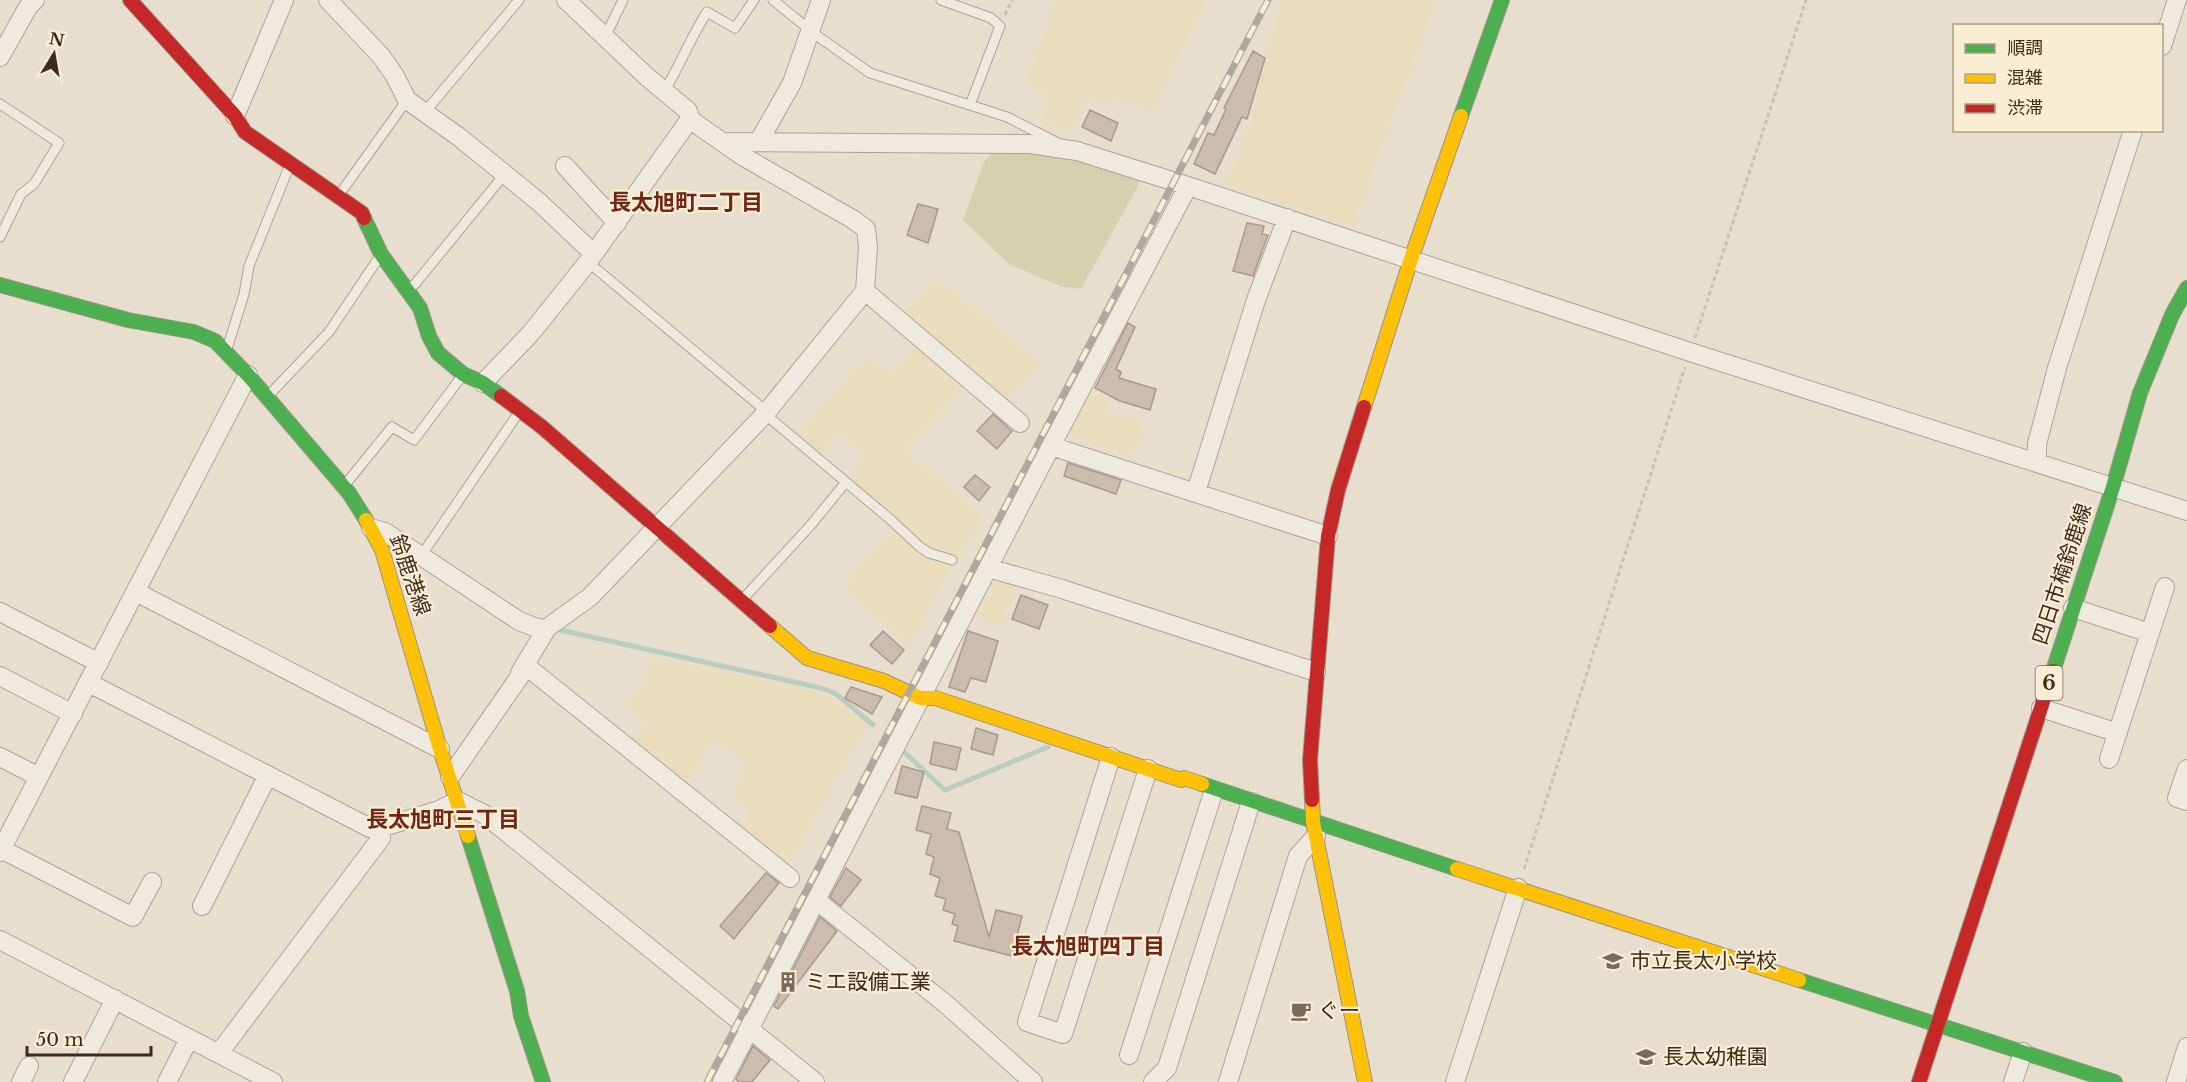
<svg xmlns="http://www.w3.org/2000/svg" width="2187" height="1082" font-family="'Libre Baskerville','Noto Sans JP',serif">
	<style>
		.farmland { fill: #e9ddbd }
		.cemetery { fill: #d4d1af }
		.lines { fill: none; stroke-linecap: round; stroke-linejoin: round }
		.stream { stroke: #b9cdc0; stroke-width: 5 }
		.building { fill: #ccbcae; stroke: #a9998d; stroke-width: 1.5 }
		.lane-casing { stroke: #ada397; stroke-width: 11 }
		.street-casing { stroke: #ada397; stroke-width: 20 }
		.fast-casing { stroke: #9d9386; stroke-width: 16 }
		.slow-casing { stroke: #9d9386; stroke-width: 16 }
		.jam-casing { stroke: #9d9386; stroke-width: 16 }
		.path { stroke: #c8c1b7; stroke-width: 3; stroke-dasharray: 4.5 3; stroke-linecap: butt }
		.lane { stroke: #efeae0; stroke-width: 9 }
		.street { stroke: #efeae0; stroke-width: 18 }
		.fast { stroke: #4caf50; stroke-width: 14 }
		.slow { stroke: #ffc107; stroke-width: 14 }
		.jam { stroke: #c62828; stroke-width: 14 }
		.rail-casing { stroke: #afa8a0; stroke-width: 7 }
		.rail { stroke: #f9edd3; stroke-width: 4.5; stroke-dasharray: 14; stroke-linecap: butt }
		.labels { text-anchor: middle; stroke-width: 4.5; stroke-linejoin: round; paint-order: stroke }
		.shield { fill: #f9edd3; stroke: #766554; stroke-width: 1.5 }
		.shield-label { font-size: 20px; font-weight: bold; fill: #3e2b1d }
		.street-label { font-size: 21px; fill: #3e2b1d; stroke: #f9edd3 }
		.poi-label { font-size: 21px; fill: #3e2b1d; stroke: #f9edd3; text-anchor: start }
		.neighbourhood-label { font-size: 22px; font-weight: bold; fill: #702517; stroke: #f9edd3 }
	</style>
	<rect width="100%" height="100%" fill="#e8dece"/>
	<!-- farmland -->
	<path class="farmland" d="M1056,0H1209L1151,110L1118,98L1107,105L1087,96L1068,131L1039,122L1049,98L1025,81Z
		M1280,0H1437L1353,228L1226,184L1252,118Z
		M936,278L1043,363L1008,400L905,312Z
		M916,345L963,387L905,451L983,513L910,647L843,587L897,520L848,478L864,456L838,434L820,454L796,433L868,355L893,375Z
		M1084,388L1112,399L1108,412L1145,423L1133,456L1064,434Z
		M993,569L1018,582L1001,628L971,614Z
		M649,656L813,690L829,696L855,713L868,725L788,868L742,828L748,812L730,792L746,765L716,742L686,782L631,739L646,722L626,704L647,681Z"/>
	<!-- cemetery -->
	<path class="cemetery" d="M1025,146L1140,176L1138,186L1081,289L1060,286L1009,264L963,220L984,162L996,148Z"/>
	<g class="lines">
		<!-- stream -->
		<path class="stream" d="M560,630L821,688L835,693L873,725
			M903,751L945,790L1048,747"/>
	</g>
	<!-- building -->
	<path class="building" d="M1253,51L1265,58L1247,119L1242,117L1215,174L1194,164L1208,133L1214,135L1226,109L1224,108Z
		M1090,110L1118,123L1111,141L1082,127Z
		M918,204L938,209L928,243L907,235Z
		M1247,223L1264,226L1262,234L1268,235L1253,276L1233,271Z
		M1128,323L1135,327L1116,369L1121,372L1119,378L1156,389L1150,410L1120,401L1095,388Z
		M993,414L1012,431L997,449L977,431Z
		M1068,463L1121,480L1116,494L1064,476Z
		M975,475L990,487L979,501L964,487Z
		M1021,595L1048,605L1039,629L1012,619Z
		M883,631L904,650L892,664L870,645Z
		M968,631L998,641L986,682L971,678L965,692L949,687Z
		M851,687L882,697L872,714L845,698Z
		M976,728L998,735L993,755L971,749Z
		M934,742L961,748L956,770L930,764Z
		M902,766L924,772L917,798L895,793Z
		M922,806L951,813L947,829L959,832L989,937L996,910L1022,916L1012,956L954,941L958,926L952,924L955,914L943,910L946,899L935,896L940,878L930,874L934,857L926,854L931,834L916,830Z
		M846,868L861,880L841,906L830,897Z
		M766,873L779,883L734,939L720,926Z
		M820,917L837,931L778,1009L774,1006Z
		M753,1046L770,1060L752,1082H739L736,1079Z"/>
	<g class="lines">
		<!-- lane casing -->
		<g class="lane-casing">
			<path id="lane" d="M773,0L816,35L870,73L1007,117L1056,142
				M941,0L991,18L1000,26L970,105
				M605,37L623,0
				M664,92C680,65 691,37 707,12L735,28L754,0
				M0,104L59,143L34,184L21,194L0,237
				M425,112L519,0
				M339,195L407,100
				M588,262L767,412
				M407,289L415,284L504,175
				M227,349L244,294L249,266L289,167
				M269,395L329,332L380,256
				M765,414L891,520L920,547L929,553L952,560
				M344,486L392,427L414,440L462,376
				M421,556L519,412
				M742,600L810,526L846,482"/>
		</g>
		<!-- street casing -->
		<g class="street-casing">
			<path id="street" d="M328,0L381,56L395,76L407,100L459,137L539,202L594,254
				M2162,46L2177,0
				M0,57L28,7L35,0
				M235,116L284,0
				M759,141L792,83L821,0
				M723,142L1030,144L1077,151L1188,186L1690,352L2187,511
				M565,166L617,223
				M865,291L1020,423
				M483,383L531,333L588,262L690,119
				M1051,446L1328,536
				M2037,463V444L2057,368L2133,130
				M1196,492L1256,300L1287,218
				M371,528L385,532L519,621L540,629L547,628L590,597L765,414L865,291L868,247L866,229L854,220L744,157L702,128L690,119L688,111L646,76L566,0
				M988,568L1062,589L1316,672
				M136,592L440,749
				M2073,608L2150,633
				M0,612L99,663
				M525,665L790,878
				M0,676L73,714
				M89,683L370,828L377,829
				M2041,708L2118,733
				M0,757L39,777
				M1111,757L1027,1022L1063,1034L1148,769
				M2109,759L2165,587
				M2187,769L2177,798L2187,801
				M450,777L520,676V673L547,628
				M1,849L133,917L152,882
				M0,852L248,375
				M816,900L947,1005L1033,1082
				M202,906L268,775
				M0,940L273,1082
				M219,1053L381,838L377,829L439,810L458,801L484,814L815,1082
				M1129,1055L1214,790
				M21,1082L29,1066
				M73,1082L115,999
				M167,1082L189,1039
				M722,1082L1051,446L1188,186
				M1153,1082L1167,1068L1251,802
				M1228,1082L1298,856L1316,836
				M1455,1082L1518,888
				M2013,1082L2023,1052
				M2176,1082L2187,1047"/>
		</g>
		<!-- fast casing -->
		<g class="fast-casing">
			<path id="fast" d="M1461,116L1502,0
				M364,218L381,254L420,308L429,336L438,353L463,374L483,383L501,396
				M0,285L128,320L194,332L215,341L248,375L349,493L366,520
				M2053,671L2113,487L2140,393L2172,315L2187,288
				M1202,784L1457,869
				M468,836L517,991L521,1016L543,1082
				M1799,980L2115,1082"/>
		</g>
		<!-- slow casing -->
		<g class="slow-casing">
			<path id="slow" d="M1364,407L1411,259L1461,116
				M366,520L382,550L440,749L468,836
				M770,626L807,658L884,681L920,698H935L1181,780L1184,778L1202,784
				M1312,800L1313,822L1365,1082
				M1457,869L1799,980"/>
		</g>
		<!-- jam casing -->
		<g class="jam-casing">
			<path id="jam" d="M130,0L235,116L245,132L362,213L364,218
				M501,396L542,427L770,626
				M1312,800L1310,760L1328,536L1338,490L1364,407
				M1919,1082L2053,671"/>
		</g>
		<!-- path -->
		<path class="path" d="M1005,15L1012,0
			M1695,338L1806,0
			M1524,869L1685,367"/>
		<!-- lane -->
		<use href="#lane" class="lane"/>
		<!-- street -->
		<use href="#street" class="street"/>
		<!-- fast -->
		<use href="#fast" class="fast"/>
		<!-- slow -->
		<use href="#slow" class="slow"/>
		<!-- jam -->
		<use href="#jam" class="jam"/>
		<!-- rail casing -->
		<g class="rail-casing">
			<path id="rail" d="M707,1082L1268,0"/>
		</g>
		<!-- rail -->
		<use href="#rail" class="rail"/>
	</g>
	<!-- icons -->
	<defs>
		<g id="school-bare" transform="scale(1.62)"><path d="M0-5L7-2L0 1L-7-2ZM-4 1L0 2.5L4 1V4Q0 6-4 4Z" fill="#7a6a5b" stroke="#f9edd3" stroke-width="2.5" paint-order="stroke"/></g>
		<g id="building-bare" transform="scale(1.62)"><path d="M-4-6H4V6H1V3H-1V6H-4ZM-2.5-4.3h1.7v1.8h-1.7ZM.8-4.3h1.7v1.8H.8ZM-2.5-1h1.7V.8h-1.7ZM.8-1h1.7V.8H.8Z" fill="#7a6a5b" stroke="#f9edd3" stroke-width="2.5" paint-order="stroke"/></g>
		<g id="cafe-bare" transform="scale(1.62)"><path d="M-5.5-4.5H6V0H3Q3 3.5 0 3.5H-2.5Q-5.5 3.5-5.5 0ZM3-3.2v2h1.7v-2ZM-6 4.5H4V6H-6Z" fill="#7a6a5b" stroke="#f9edd3" stroke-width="2.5" paint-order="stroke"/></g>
	</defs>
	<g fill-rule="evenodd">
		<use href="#school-bare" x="1613" y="961"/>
		<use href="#building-bare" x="788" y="982"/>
		<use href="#cafe-bare" x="1301" y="1011"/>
		<use href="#school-bare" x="1646" y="1057"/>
	</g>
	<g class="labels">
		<!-- shield labels -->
		<rect class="shield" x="2035.5" y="666" width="27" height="34" rx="4.5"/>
		<g class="shield-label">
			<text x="2049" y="690">6</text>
		</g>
		<!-- street labels -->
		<g class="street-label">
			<text transform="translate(2062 574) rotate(-72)" y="7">四日市楠鈴鹿線</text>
			<text transform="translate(410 575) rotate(71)" y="7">鈴鹿港線</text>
		</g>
		<!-- poi labels -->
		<g class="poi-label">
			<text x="1630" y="968">市立長太小学校</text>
			<text x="805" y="989">ミエ設備工業</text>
			<text x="1318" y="1018">ぐー</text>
			<text x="1663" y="1064">長太幼稚園</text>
		</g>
		<!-- neighbourhood labels -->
		<g class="neighbourhood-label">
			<text x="686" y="210">長太旭町二丁目</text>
			<text x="443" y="827">長太旭町三丁目</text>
			<text x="1088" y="954">長太旭町四丁目</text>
		</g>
	</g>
	<!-- legend -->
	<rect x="1953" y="24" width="210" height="108" fill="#f9edd3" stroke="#ae9f8a" stroke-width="1.5"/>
	<rect x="1965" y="44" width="30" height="9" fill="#4caf50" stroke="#ae9f8a" stroke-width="1.5"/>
	<text x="2007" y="54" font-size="18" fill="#3e2b1d">順調</text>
	<rect x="1965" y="74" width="30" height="9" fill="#ffc107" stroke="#ae9f8a" stroke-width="1.5"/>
	<text x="2007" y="84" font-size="18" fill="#3e2b1d">混雑</text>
	<rect x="1965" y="104" width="30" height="9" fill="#c62828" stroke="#ae9f8a" stroke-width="1.5"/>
	<text x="2007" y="114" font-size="18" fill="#3e2b1d">渋滞</text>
	<!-- north arrow -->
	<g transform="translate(54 54) rotate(11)" stroke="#f9edd3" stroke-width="4.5" paint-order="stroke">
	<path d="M0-4.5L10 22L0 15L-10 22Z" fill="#3e2b1d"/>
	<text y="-9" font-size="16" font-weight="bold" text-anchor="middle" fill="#3e2b1d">N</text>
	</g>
	<!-- scale -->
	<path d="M27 1046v9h124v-9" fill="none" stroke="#3e2b1d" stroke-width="3"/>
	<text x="36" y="1046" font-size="18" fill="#3e2b1d" stroke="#f9edd3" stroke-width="4.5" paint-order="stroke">50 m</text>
</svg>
